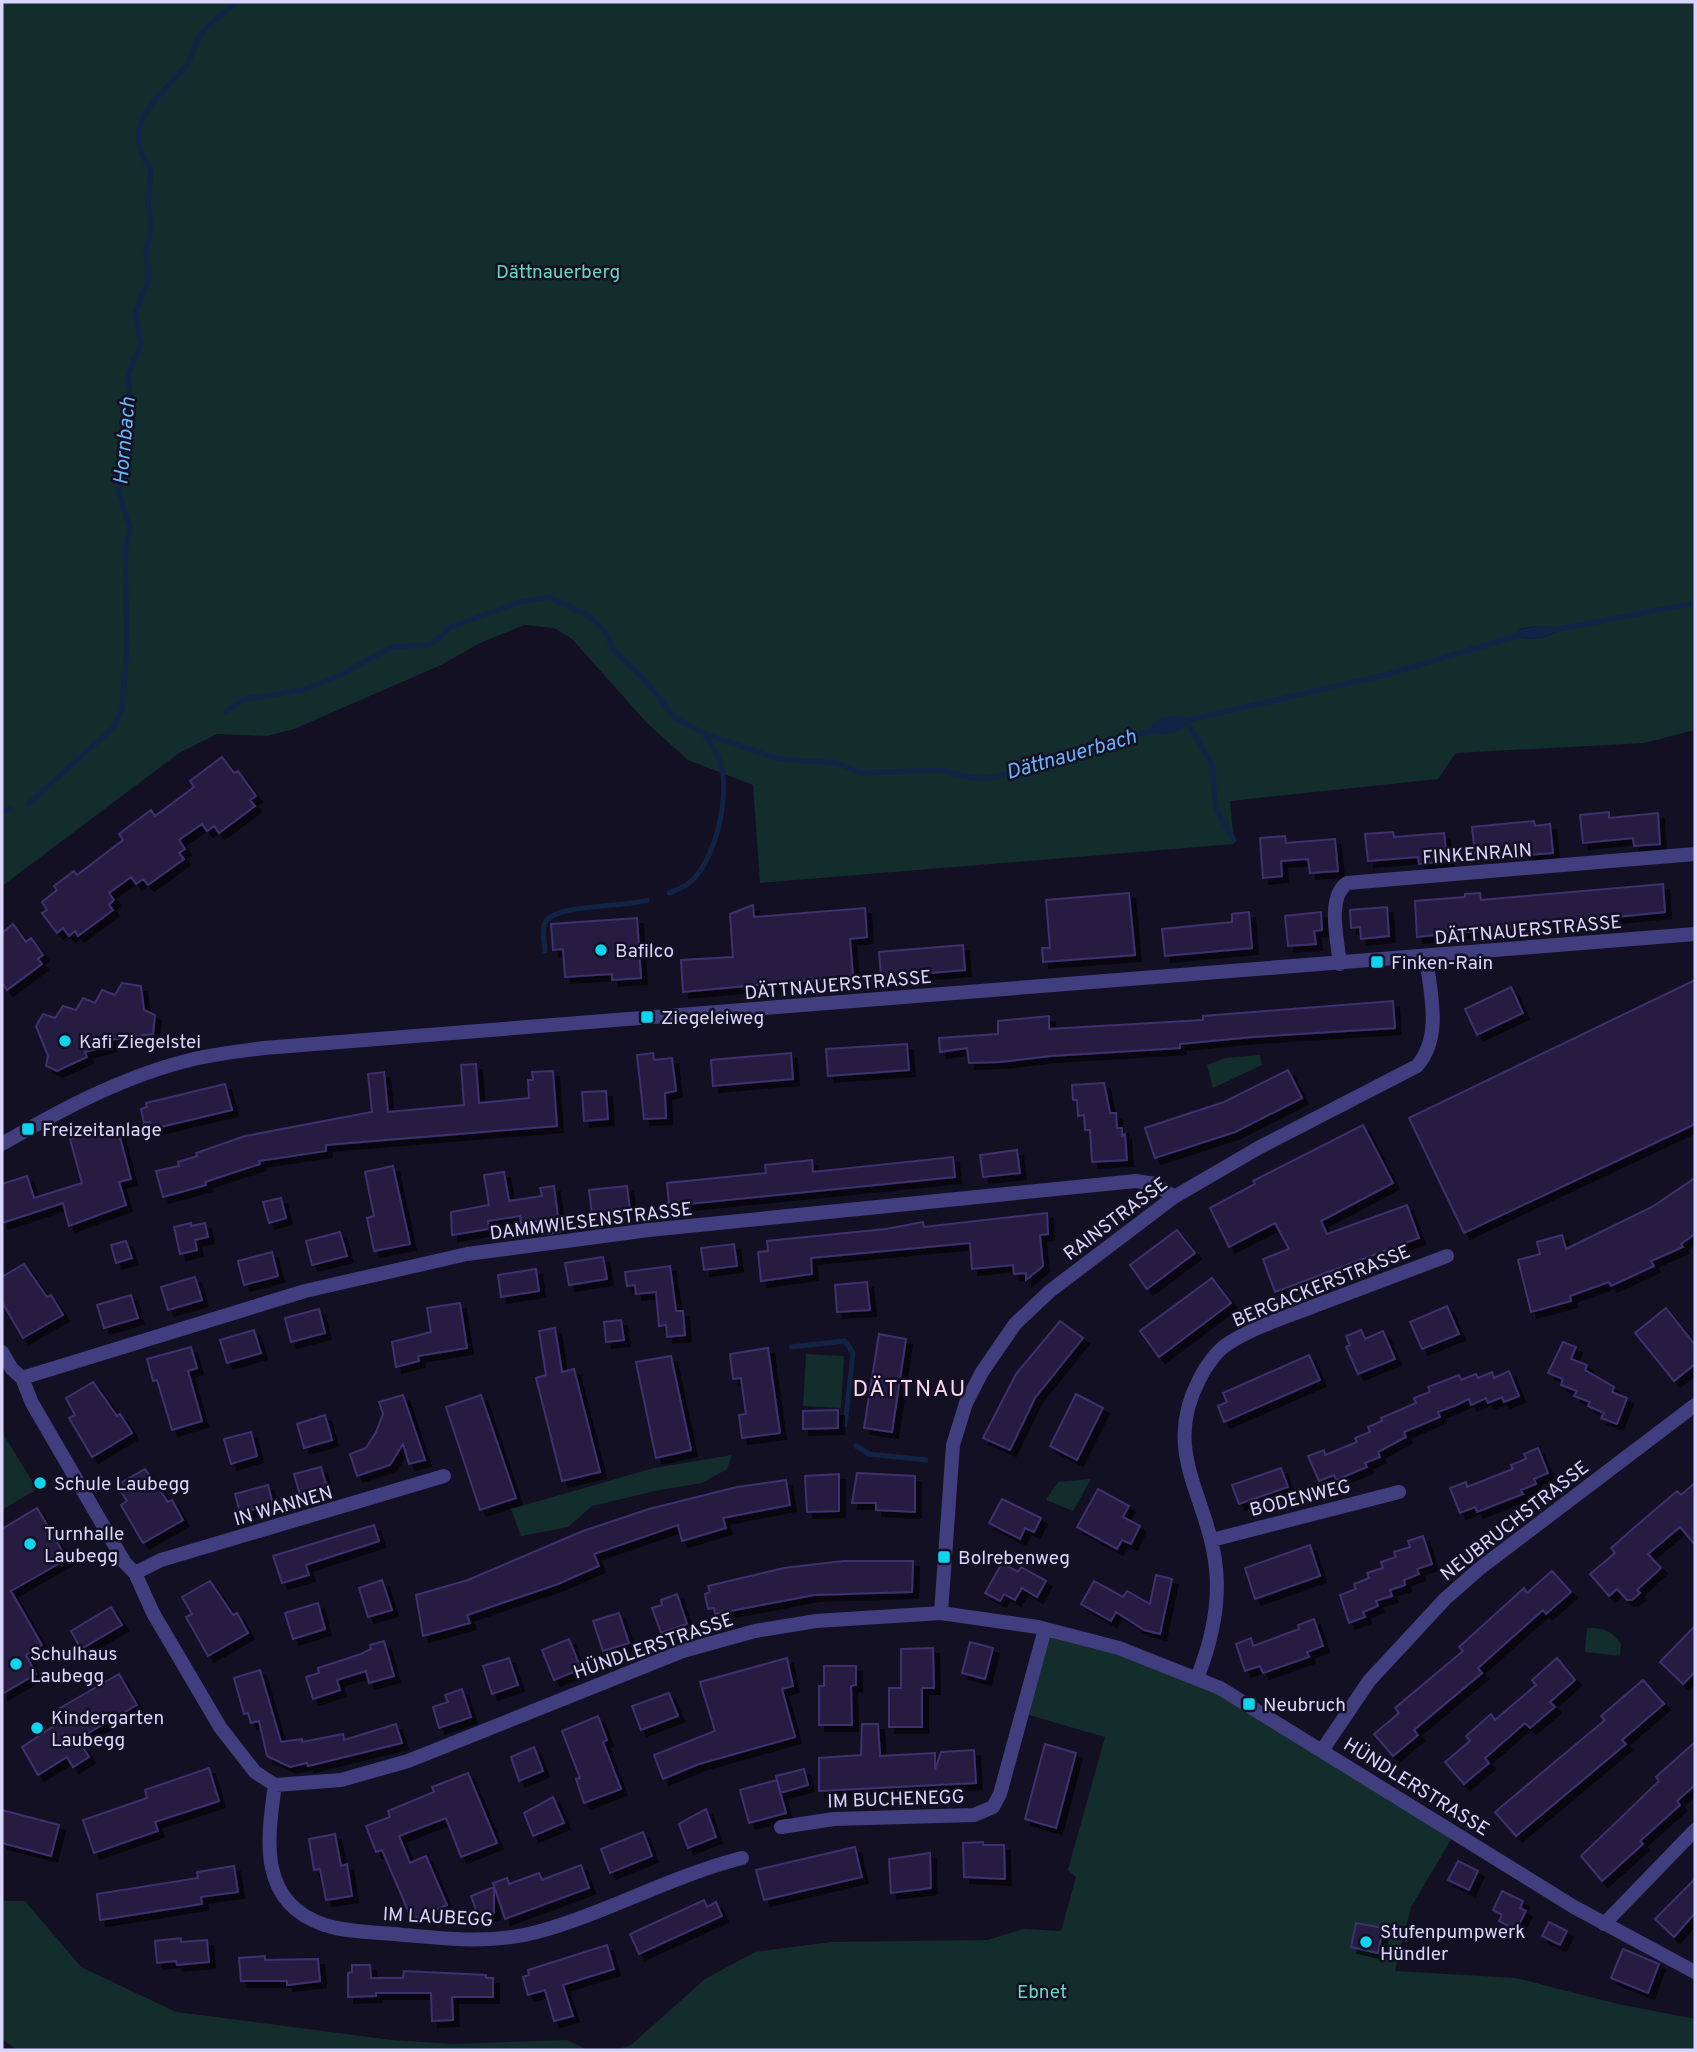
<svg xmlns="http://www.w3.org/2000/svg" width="1697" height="2052" font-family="Overpass,sans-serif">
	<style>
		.green { fill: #132d2c; fill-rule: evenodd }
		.water { fill: #112446 }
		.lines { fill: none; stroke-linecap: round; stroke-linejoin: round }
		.stream { stroke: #112446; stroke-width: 5 }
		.building { fill: #251d43; stroke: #3e306e; stroke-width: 2; filter: url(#shadow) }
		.street { stroke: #413e7f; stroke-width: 14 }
		.poi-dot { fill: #0ed5ef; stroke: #131023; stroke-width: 2.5 }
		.labels { text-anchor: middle; stroke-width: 5; stroke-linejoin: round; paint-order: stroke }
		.park-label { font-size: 19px; fill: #65d8bd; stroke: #131023 }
		.street-label { font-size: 19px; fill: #dad5fc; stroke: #131023 }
		.poi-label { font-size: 19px; fill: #dad5fc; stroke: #131023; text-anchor: start }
		.water-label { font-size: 21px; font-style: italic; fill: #69b3f6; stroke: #131023 }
		.quarter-label { font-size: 23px; letter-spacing: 2px; fill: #fdd7ee; stroke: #131023 }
	</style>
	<defs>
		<filter id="shadow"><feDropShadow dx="6" dy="6" stdDeviation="0" flood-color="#0009"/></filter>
	</defs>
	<rect width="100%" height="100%" fill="#131023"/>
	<!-- green -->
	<path class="green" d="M2,2H1695V730L1644,743L1456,753L1438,779L1230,801L1234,844L760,883L753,785L688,760L647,723L572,639L554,628L524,625L482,642L441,665L294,729L267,736L217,734L179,753L2,886ZM1538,626H1553L1558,631C1547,639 1525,642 1514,635L1520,629Z
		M1260,1055L1262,1065L1213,1088L1207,1065L1225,1058Z
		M806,1354L844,1356L841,1408L803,1406Z
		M2,1432L37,1489L2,1510Z
		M732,1455L727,1469L702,1483L659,1490L592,1506L568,1527L521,1536L511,1509L654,1468Z
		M1091,1479L1073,1511L1046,1500L1058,1482Z
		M1587,1628C1604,1628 1611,1630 1621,1644L1620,1656L1585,1652Z
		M1045,1629L1180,1670L1455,1833L1411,1907L1395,1971L1516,1978L1618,2004L1695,2019V2050H615L631,2045L705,1979L755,1952L832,1942L988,1940L1023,1929L1061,1931L1076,1877L1068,1870L1105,1737L1022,1713Z
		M2,1901H25L81,1967L176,2012L392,2040L453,2044L567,2040L588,2050H17L2,2039Z"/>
	<!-- water -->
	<path class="water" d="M1537,626H1553L1558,630C1549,639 1525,642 1514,635L1518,630Z
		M1180,715L1190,720C1185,732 1163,738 1152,732V723L1161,718Z"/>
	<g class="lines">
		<!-- stream -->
		<path class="stream" d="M1554,630L1695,603
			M226,711L246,699L302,690L339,676L391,647L428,645L439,639L449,628L520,602L549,597L589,616L606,633L614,651L644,679L674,717L705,734L778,759L837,763L860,773L942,770L971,778H990L1010,773L1058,754L1087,749L1158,729
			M1184,721L1385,675L1520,635
			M1186,721L1212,764L1216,809L1234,840
			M28,804L114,727L122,708L127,649L125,552L130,528L119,493L120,448L131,414L128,374L141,344L135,312L149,280L146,251L152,224L148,205L151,169C118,127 157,99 184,69C191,61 193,48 198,39C205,25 225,13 237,2
			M2,813L10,809
			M669,893C676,890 684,887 689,883C716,862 732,791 719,759C716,751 710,743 705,736
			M545,951C545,942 541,931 545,923C555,903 625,908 647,900
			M791,1347L845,1341L853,1353L845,1425
			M856,1446L869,1454L926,1460"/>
	</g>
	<!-- building -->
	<path class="building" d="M222,757L234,773L238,771L256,796L250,800L255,806L219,833L214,826L207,831L202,824L179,840L185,849L179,853L184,859L148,885L143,879L136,884L131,877L109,893L114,900L109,905L113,910L78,936L75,931L69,936L63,928L57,933L42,913L47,910L42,902L57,890L54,886L74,871L77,875L123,840L119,834L151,810L155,816L194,787L190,781Z
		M1609,812V818L1658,813L1660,844L1634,846L1633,838L1583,843L1580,815Z
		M1534,821L1535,826L1550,824L1553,853L1527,855L1526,849L1475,854L1472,827Z
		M1393,832L1394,837L1444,833L1447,861L1419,864L1418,857L1368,861L1365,834Z
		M1285,836L1286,843L1335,839L1338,871L1310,873L1308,859L1281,861L1282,876L1263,878L1260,838Z
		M1663,884L1665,912L1417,937L1415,901L1465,897V894L1480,893L1481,900Z
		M1129,893L1135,955L1043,962L1042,948H1050L1046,900Z
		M753,905L754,917L865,908L867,937L850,939L853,976L683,992L681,960L733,957L730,914Z
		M1387,907L1389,936L1361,939L1360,927L1351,928L1350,910Z
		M1249,912L1252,948L1165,956L1162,929L1232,922V914Z
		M1321,912L1322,930L1314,931L1316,944L1288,946L1285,916Z
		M637,918L641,978L612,980V974L565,977L563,949L553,950L551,924Z
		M13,924L26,942L31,938L43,955L38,959L42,964L7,990L2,983V933Z
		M963,945L965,970L881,977L879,952Z
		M1695,980V1124L1464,1233L1409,1118Z
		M122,983L141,986L144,1010L155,1015L153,1034L109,1040L111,1045L85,1052L87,1057L57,1071L46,1066L48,1056L36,1026L43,1014L55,1018L63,1006L76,1010L83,998L95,1003L102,990L115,995Z
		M1511,987L1523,1013L1477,1035L1465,1009Z
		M1393,1001L1395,1028L1253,1037L1180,1044V1048L1051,1056L1000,1062L969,1063L967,1048L940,1052L939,1038L998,1034V1021L1049,1016V1029L1203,1020V1016Z
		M907,1044L909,1070L828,1076L826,1049Z
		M653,1053L654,1060L672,1058L676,1091L665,1093L666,1118L644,1119L637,1055Z
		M791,1053L793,1079L713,1086L711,1060Z
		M476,1064L479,1103L529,1098L528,1080H533L532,1072L553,1071L557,1126L326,1145V1151L259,1161L260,1164L205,1182L206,1185L163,1197L156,1171L179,1166L178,1162L197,1156L196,1153L245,1136L372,1112L368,1074L384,1072L388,1112L464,1105L461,1065Z
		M1288,1070L1302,1098L1235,1132L1155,1158L1145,1128L1224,1102Z
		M1104,1083L1110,1113H1116L1117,1128H1122V1136L1125,1134L1127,1160L1092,1162L1090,1130H1085L1084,1115L1078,1116L1077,1100H1073L1072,1085Z
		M225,1084L232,1110L152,1129L150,1122L144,1123L141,1109L147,1107L146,1103Z
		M606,1091L608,1119L584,1121L582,1092Z
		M1363,1125L1393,1183L1321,1221L1327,1234L1407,1205L1419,1238L1275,1292L1263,1259L1289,1249L1275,1223L1229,1247L1210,1208L1255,1184L1253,1181Z
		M117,1126L131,1179L119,1182L126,1205L69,1226L63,1203L2,1223V1184L27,1176L34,1198L82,1183L70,1139Z
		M1017,1150L1020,1173L983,1177L980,1155Z
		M953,1157L955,1177L669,1206L667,1183L766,1173L765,1165L812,1160L813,1172Z
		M393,1166L410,1244L374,1251L367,1218L374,1216L365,1172Z
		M504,1172L509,1201L542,1196L540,1188L554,1186L560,1232L548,1234L546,1220L521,1224L520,1216L488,1221L489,1229L452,1235L451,1212L489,1205L484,1175Z
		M1695,1178V1234L1681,1244L1683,1247L1651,1261L1654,1266L1611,1286L1609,1282L1570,1296L1571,1301L1531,1312L1518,1260L1540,1254L1537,1242L1562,1235L1566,1249L1652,1207Z
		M627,1186L630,1210L592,1214L589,1190Z
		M281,1198L286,1218L269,1223L263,1202Z
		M1047,1213L1048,1234L1040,1235L1043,1266L1026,1280V1273L1014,1274L1013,1265L972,1269L970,1243L811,1258L812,1274L761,1281L758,1252L768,1251L767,1241L886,1229L923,1222L924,1227Z
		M191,1223V1226L205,1223L208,1237L195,1240L197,1250L180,1254L174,1227Z
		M1177,1230L1195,1253L1147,1289L1130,1265Z
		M340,1232L347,1256L312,1265L306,1241Z
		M126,1241L132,1258L116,1263L111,1245Z
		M734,1244L737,1266L704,1270L701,1248Z
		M272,1252L278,1276L244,1285L238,1261Z
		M603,1257L607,1279L569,1285L565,1263Z
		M24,1264L47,1297L51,1295L63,1315L23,1338L2,1302V1277Z
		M670,1266L676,1311H683L685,1335L667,1337L666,1325L659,1326L656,1292L636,1294L635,1285L627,1286L625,1272Z
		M536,1269L539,1291L501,1297L498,1275Z
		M195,1277L202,1300L168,1310L161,1287Z
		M1212,1278L1231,1303L1159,1357L1140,1331Z
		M867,1282L870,1310L837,1312L835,1285Z
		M131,1295L138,1318L104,1328L97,1305Z
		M460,1303L467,1348L418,1356L419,1361L396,1367L392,1342L431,1332L427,1308Z
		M1447,1306L1459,1334L1422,1349L1410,1322Z
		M1666,1308L1695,1345V1364L1674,1381L1635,1333Z
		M319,1309L325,1333L291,1342L285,1318Z
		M621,1320L624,1340L606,1342L604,1322Z
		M1060,1321L1083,1338L1035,1398L1010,1450L983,1438L1016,1374Z
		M555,1328L562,1372L574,1369L600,1472L562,1481L536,1378L546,1375L539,1331Z
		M254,1330L261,1353L227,1363L220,1340Z
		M1361,1330L1365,1339L1383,1331L1395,1359L1358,1374L1346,1347L1350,1345L1346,1336Z
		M879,1334L906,1339L892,1432L864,1428Z
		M1563,1342L1576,1347L1571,1359L1587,1365L1585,1370L1614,1387L1612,1392L1627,1398L1617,1424L1601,1418L1604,1413L1588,1406L1590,1402L1574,1396L1577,1391L1561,1385L1563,1379L1548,1373Z
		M191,1347L197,1368L188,1371L202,1421L172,1430L157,1380L153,1381L147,1359Z
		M768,1348L780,1433L742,1438L739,1415L746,1414L741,1378L733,1379L730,1354Z
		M1309,1355L1320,1380L1224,1422L1218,1406L1227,1402L1223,1393Z
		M671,1356L691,1450L656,1458L636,1362Z
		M1509,1371L1519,1396L1504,1402L1502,1397L1488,1403L1486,1398L1471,1405L1469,1399L1454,1406L1438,1412L1440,1417L1404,1432L1406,1437L1378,1452L1380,1457L1365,1463L1367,1467L1336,1480L1334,1475L1319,1481L1308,1456L1324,1450L1325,1455L1357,1442L1355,1438L1370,1432L1368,1427L1382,1421L1381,1418L1416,1403L1414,1398L1430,1392L1428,1387L1459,1375L1461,1380L1476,1374L1478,1378L1492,1372L1494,1378Z
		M93,1382L117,1416L120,1414L132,1433L92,1457L69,1418L75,1415L66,1398Z
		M1076,1394L1103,1408L1077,1460L1050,1446Z
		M403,1395L425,1460L409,1464L403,1444L390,1465L357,1476L350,1454L366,1448L376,1432L383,1414L379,1402Z
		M481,1395L516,1498L480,1510L446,1407Z
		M838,1410V1428L803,1429V1411Z
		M325,1415L332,1440L304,1448L297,1424Z
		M251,1432L257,1456L231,1464L224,1439Z
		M1538,1448L1548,1473L1534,1479L1536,1484L1521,1490L1523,1494L1477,1512L1475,1507L1460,1513L1450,1488L1466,1482L1467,1487L1513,1469L1511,1465L1526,1459L1524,1454Z
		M321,1467L327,1488L300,1495L294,1474Z
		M1281,1468L1288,1487L1239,1504L1232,1485Z
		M145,1469L168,1502L172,1500L183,1520L143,1543L121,1505L127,1501L117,1485Z
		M857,1473L915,1476V1512L876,1510V1503H852Z
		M839,1474V1511L807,1512L805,1476Z
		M786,1480L790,1505L723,1518L726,1528L682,1541L678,1525L594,1554L599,1566L558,1584L467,1615L470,1623L423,1636L416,1595L468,1580L583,1531L649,1509L737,1487Z
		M1695,1483V1545L1680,1527L1648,1554L1661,1568L1637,1590L1640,1593L1632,1600H1627L1617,1589L1609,1596L1590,1574L1615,1553L1611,1548L1636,1526L1677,1491L1681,1495Z
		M268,1485L273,1504L240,1513L235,1494Z
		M1098,1489L1129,1506L1123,1517L1140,1526L1131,1544L1122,1540L1117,1549L1077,1527Z
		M1002,1499L1041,1518L1034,1532L1025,1528L1020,1539L989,1523Z
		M37,1508L67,1559L11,1591L42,1645L26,1655L36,1674L2,1694V1529Z
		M374,1525L379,1541L306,1565L309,1575L282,1583L273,1556Z
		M1423,1536L1432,1564L1417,1569L1419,1574L1404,1580L1405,1585L1390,1590L1392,1596L1376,1601L1378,1606L1363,1612L1365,1617L1349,1623L1340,1595L1356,1589L1354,1584L1369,1578L1367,1573L1383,1568L1381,1562L1396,1557L1394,1552L1410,1547L1408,1541Z
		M1310,1545L1320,1576L1255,1599L1245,1568Z
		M843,1561H913L912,1592L814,1595L715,1614L714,1608L708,1609L705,1594L710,1592L708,1586L784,1568Z
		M1002,1563L1018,1572L1021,1567L1046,1581L1037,1597L1022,1588L1015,1600L1004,1594L1000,1601L985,1593Z
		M1552,1571L1571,1592L1546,1614L1543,1610L1478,1668L1482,1673L1414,1730L1418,1735L1393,1756L1374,1734L1399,1713L1395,1708L1463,1651L1459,1647L1524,1588L1527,1593Z
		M1156,1575L1172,1579L1160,1634L1144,1630L1116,1612L1111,1621L1081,1604L1094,1581L1123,1597L1127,1591L1150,1604Z
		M382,1580L392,1610L368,1617L359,1588Z
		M210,1581L233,1615L237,1613L248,1633L208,1656L186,1617L192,1614L182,1597Z
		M677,1594L687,1624L661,1633L652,1608L662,1605L661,1600Z
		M318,1603L325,1629L293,1639L285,1613Z
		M111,1607L122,1625L81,1649L71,1631Z
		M619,1613L629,1643L603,1651L593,1621Z
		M1314,1619L1323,1646L1307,1652L1309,1657L1263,1673L1260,1666L1245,1671L1236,1644L1251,1638L1253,1646L1299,1629L1298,1625Z
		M1695,1626V1672L1683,1684L1660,1662Z
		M569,1639L581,1669L554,1680L542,1650Z
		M384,1641L394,1676L369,1683L366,1671L337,1680L340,1690L313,1699L306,1677L319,1673L318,1668L361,1654L371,1649L370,1645Z
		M970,1642L993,1648L985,1679L962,1673Z
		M933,1648L934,1688H922V1727H889V1688H901V1649Z
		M509,1658L518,1685L492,1694L483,1666Z
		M787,1658L793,1686L782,1689L795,1737L699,1764L663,1779L654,1755L715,1731L700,1682Z
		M1557,1658L1575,1680L1550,1702L1555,1707L1530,1728L1525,1723L1485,1758L1489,1763L1464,1784L1445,1762L1470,1741L1466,1736L1491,1714L1495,1720L1536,1685L1532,1680Z
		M824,1666H856V1685L851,1686L852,1725H819V1686H824Z
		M260,1670L281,1742L302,1739V1742L343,1734L344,1740L396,1724L402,1743L308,1766L307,1763L290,1767L267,1756L259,1721L251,1723L248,1713L244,1714L234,1678Z
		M119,1674L137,1705L78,1739L89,1757L73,1767L67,1757L38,1775L22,1747L66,1718L60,1708Z
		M1643,1680L1664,1704L1622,1740L1626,1744L1516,1836L1495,1812L1605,1720L1601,1716Z
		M462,1689L471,1717L439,1728L433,1707L448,1702L445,1695Z
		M669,1693L678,1716L641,1730L632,1706Z
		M598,1716L607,1740L603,1742L621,1789L584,1803L576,1779L580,1778L562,1731Z
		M862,1724H878L880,1756L935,1753V1770L941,1752L974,1750L976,1783L819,1791V1758L861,1755Z
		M1695,1742V1785L1677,1801L1680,1805L1640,1841L1643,1844L1602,1881L1581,1856L1659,1781L1656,1777Z
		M1045,1744L1076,1753L1056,1828L1025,1819Z
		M534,1747L543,1771L519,1781L511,1757Z
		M209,1768L219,1801L155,1822L158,1831L94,1853L83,1820L147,1798L145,1790Z
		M804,1769L808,1785L780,1793L776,1776Z
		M468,1773L497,1843L461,1857L446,1818L399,1836L410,1863L426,1856L447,1905L412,1920L382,1850L376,1852L366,1826L390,1817L388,1811L434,1792L432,1787Z
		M777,1780L786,1813L749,1823L740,1790Z
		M553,1797L564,1823L533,1836L524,1813Z
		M706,1809L716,1837L688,1848L679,1824Z
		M2,1810L59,1825L51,1856L2,1843Z
		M643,1832L652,1856L610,1873L601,1849Z
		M335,1834L341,1866L347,1864L352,1896L326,1900L320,1869L314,1870L309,1839Z
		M983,1842V1845H1004L1005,1879L964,1877L963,1843Z
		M855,1847L862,1877L764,1900L756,1870Z
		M930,1853L931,1888L891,1893L889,1859Z
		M1458,1861L1478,1871L1469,1890L1448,1880Z
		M581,1865L589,1888L505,1919L493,1883L507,1878L509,1884L539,1873L542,1880Z
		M234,1866L238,1892L201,1897L202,1904L100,1920L97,1894L198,1878L197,1872Z
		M1695,1879V1913L1674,1937L1655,1919Z
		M494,1887V1913L479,1918L471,1896Z
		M1502,1891L1523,1901L1520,1908L1526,1911L1516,1930L1499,1921L1502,1915L1493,1910Z
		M704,1900L707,1907L716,1902L722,1916L639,1954L630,1934Z
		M1549,1922L1567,1931L1560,1945L1542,1936Z
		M1356,1923L1383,1928L1378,1953L1351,1947Z
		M181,1938V1942L207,1940L209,1962L177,1965L176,1961L157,1963L155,1941Z
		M607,1945L614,1969L563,1985L573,2016L554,2021L545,1990L528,1995L523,1977L529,1975L528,1970Z
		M1623,1949L1659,1964L1648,1993L1611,1978Z
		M265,1956V1960L318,1959L320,1981L287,1985V1981H241L239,1958Z
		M352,1965H370L371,1978H403L404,1971L486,1975V1978H493V1997H452L453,2020L432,2021L431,1993H376V1996L348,1997V1973L352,1972Z"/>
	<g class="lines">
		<!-- street -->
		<path class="street" d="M1340,964C1338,942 1326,898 1347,883L1695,854
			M2,1144C62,1109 126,1075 194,1059C217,1054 241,1051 264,1048L1695,934
			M2,1352L12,1369L22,1378L32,1403L125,1563L135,1573L153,1613L220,1727L255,1772L275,1785L341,1780L408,1761L683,1651L755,1631L816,1621L941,1613L1038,1627L1119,1648L1220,1688L1574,1907L1695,1972
			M22,1378L305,1291L467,1254L649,1230L1136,1181L1155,1184L1174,1197
			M1212,1540L1399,1492
			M135,1573L161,1560L444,1476
			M941,1613L953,1445L966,1403L982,1372L1015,1324L1050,1291L1174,1197L1260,1147L1417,1066C1443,1036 1430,992 1426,957
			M1197,1678C1211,1643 1220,1607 1216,1569C1209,1497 1161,1453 1199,1380C1205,1367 1217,1350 1229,1343C1256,1326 1287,1317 1317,1305C1360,1289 1403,1273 1447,1256
			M1323,1749L1369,1681L1445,1599L1479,1569L1695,1405
			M275,1785C267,1840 258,1903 325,1925C350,1933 379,1932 404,1935C450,1939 492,1944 537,1932C607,1913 671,1876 742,1858
			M781,1827L834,1819L974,1815L993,1807L1000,1794L1045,1629
			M1604,1924L1695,1830"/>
	</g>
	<!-- markers -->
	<g class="poi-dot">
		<circle cx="601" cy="950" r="7"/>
		<rect x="1370" y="955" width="14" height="14" rx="3.5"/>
		<rect x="640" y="1010" width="14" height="14" rx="3.5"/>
		<circle cx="65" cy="1041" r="7"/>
		<rect x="21" y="1122" width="14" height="14" rx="3.5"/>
		<circle cx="40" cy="1483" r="7"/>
		<circle cx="30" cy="1544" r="7"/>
		<rect x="937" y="1550" width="14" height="14" rx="3.5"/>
		<circle cx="16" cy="1664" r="7"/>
		<rect x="1242" y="1697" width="14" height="14" rx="3.5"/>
		<circle cx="37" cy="1728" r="7"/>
		<circle cx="1366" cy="1942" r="7"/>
	</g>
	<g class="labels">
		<!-- park labels -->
		<g class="park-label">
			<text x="558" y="278">Dättnauerberg</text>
			<text x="1042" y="1998">Ebnet</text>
		</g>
		<!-- street labels -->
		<g class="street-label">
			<text transform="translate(1477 853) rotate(-4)" y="7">FINKENRAIN</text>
			<text transform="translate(1528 929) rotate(-5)" y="7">DÄTTNAUERSTRASSE</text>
			<text transform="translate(838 984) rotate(-5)" y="7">DÄTTNAUERSTRASSE</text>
			<text transform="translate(1115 1218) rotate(-37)" y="7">RAINSTRASSE</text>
			<text transform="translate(591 1220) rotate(-7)" y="7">DAMMWIESENSTRASSE</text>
			<text transform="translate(1321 1285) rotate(-22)" y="7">BERGACKERSTRASSE</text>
			<text transform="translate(1300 1497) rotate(-14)" y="7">BODENWEG</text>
			<text transform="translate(283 1505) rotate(-16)" y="7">IN WANNEN</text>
			<text transform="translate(1514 1520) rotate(-38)" y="7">NEUBRUCHSTRASSE</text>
			<text transform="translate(653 1645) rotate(-19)" y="7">HÜNDLERSTRASSE</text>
			<text transform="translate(1417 1786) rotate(32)" y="7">HÜNDLERSTRASSE</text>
			<text transform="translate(896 1798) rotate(-2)" y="7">IM BUCHENEGG</text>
			<text transform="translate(438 1916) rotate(3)" y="7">IM LAUBEGG</text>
		</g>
		<!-- poi labels -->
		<g class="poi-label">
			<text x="615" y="957">Bafilco</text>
			<text x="1391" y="969">Finken-Rain</text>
			<text x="661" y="1024">Ziegeleiweg</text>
			<text x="79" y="1048">Kafi Ziegelstei</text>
			<text x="42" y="1136">Freizeitanlage</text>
			<text x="54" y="1490">Schule Laubegg</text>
			<text x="44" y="1540">Turnhalle<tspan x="44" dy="22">Laubegg</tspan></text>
			<text x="958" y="1564">Bolrebenweg</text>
			<text x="30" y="1660">Schulhaus<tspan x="30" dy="22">Laubegg</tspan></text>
			<text x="1263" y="1711">Neubruch</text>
			<text x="51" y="1724">Kindergarten<tspan x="51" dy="22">Laubegg</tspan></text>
			<text x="1380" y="1938">Stufenpumpwerk<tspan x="1380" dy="22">Hündler</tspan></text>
		</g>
		<!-- water labels -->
		<g class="water-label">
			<text transform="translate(124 441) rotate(-85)" y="7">Hornbach</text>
			<text transform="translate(1071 754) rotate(-16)" y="7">Dättnauerbach</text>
		</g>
		<!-- quarter labels -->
		<g class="quarter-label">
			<text x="910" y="1396">DÄTTNAU</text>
		</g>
	</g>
	<!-- border -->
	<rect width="1697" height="2052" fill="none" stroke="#dad5fc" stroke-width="7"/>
</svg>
